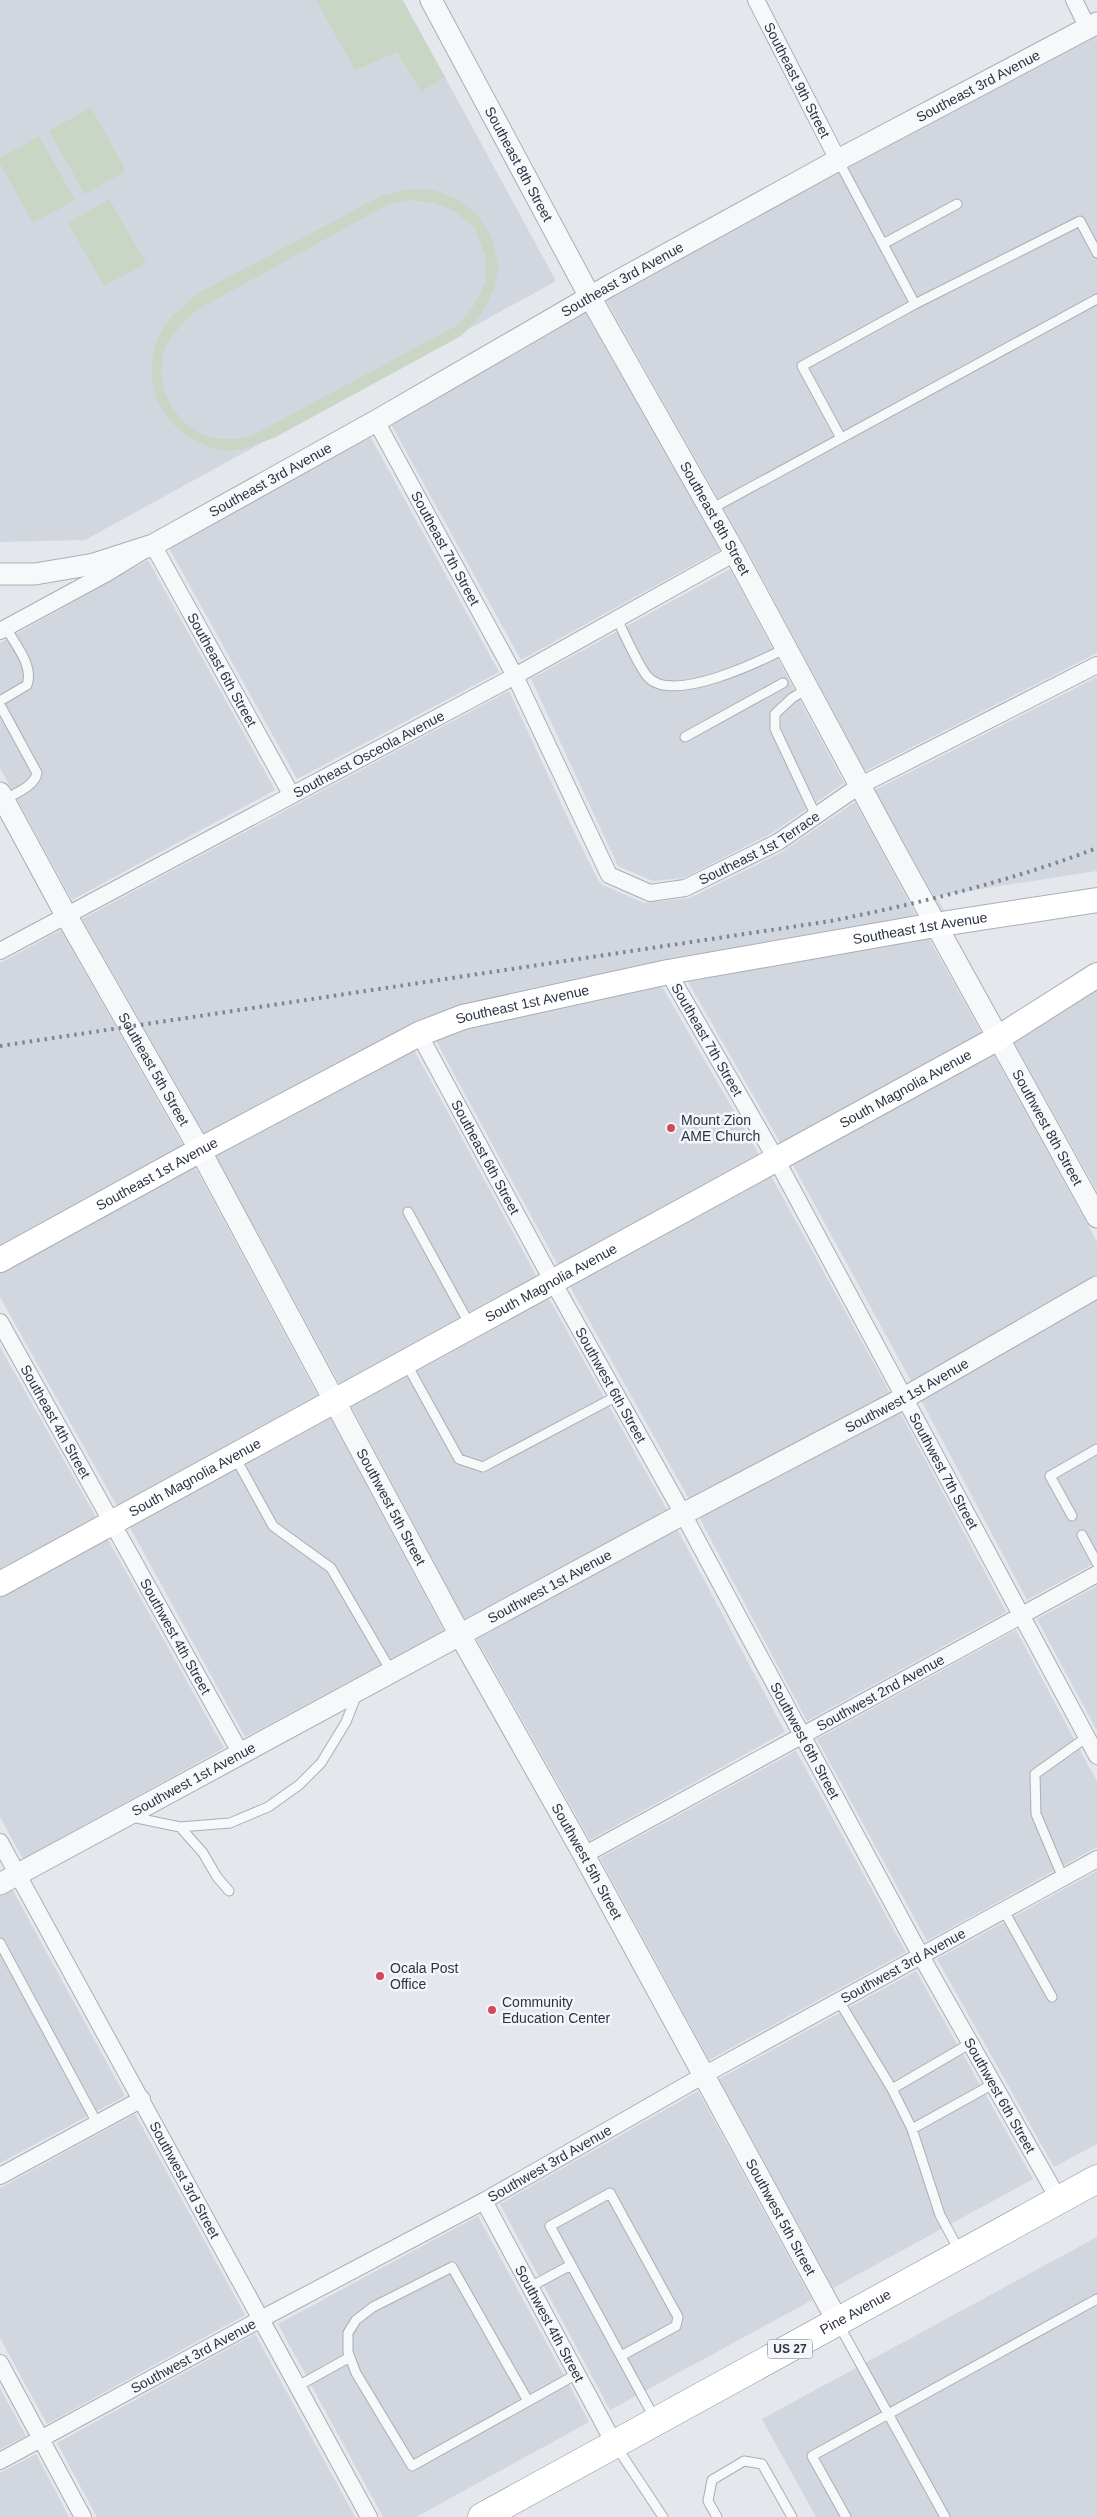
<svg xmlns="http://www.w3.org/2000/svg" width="1097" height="2517" font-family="Arial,sans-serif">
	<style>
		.built { fill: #d2d6de }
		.green { fill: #c9d6c5; fill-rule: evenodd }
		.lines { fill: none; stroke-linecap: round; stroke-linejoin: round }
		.service-casing { stroke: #a9aeb7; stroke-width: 11 }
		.minor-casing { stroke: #a9aeb7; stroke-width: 18 }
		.tertiary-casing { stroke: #a9aeb7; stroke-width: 23 }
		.secondary-casing { stroke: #a9aeb7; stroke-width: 26 }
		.trunk-casing { stroke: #8b94a3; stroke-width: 29 }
		.service { stroke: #f7f8fa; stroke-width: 9 }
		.minor { stroke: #f7f8fa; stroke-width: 16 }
		.tertiary { stroke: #f7f8fa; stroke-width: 21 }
		.secondary { stroke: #fff; stroke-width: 24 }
		.trunk { stroke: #fff; stroke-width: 28 }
		.rail { stroke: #7d8696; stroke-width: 4; stroke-dasharray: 2.5 5; stroke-linecap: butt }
		.poi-dot { fill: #d1495b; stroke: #f4f6f9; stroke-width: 2 }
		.labels { text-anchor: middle; stroke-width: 5; stroke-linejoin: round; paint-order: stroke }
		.shield { fill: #f4f6f9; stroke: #676e7b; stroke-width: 1 }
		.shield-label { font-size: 12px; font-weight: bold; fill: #2b3445 }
		.street-label { font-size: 14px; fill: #2b3445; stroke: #f4f6f9 }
		.poi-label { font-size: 14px; fill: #2b3445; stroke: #f4f6f9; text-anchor: start }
	</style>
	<rect width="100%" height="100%" fill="#e4e7ec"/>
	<!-- built -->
	<path class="built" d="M0,0H403L556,281L85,540L0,542Z
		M1097,35V653L865,771L751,557L606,300L849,166Z
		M585,312L720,550L521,660L391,424Z
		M370,436L499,672L297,779L169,548Z
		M148,560L275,790L72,900L0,768V643Z
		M730,569L844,783L772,833L683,878L653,881L618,866L531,679Z
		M1097,677V871L936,896L945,912L943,913L875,790Z
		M509,691L578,840L598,880L603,885L644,903L690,898L782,852L855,802L917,917L675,960L673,957L665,962L424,1019L205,1135L82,919Z
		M61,930L184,1147L0,1247V963Z
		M928,937L982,1034L781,1144L687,980Z
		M661,985L760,1156L558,1265L435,1039L466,1028Z
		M1097,987V1191L1013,1041Z
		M413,1048L537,1277L340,1385L215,1154Z
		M993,1053L1097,1242V1275L911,1381L792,1163Z
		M194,1165L318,1396L117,1506L0,1297V1272Z
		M770,1174L890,1393L689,1499L568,1283Z
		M547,1295L667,1510L465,1620L350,1404Z
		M1097,1300V1562L1027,1600L921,1400Z
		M0,1347L96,1517L0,1572Z
		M900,1412L1006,1612L807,1721L699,1517Z
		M329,1415L444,1631L245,1737L128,1524Z
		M677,1529L785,1732L590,1840L476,1638Z
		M106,1536L224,1748L23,1859L0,1817V1596Z
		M1097,1586V1731L1037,1619Z
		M1016,1630L1097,1782V1847L927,1941L817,1739Z
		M796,1751L906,1952L709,2060L600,1858Z
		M1097,1871V2144L1054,2167L937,1959Z
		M12,1889L125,2096L0,2163V1896Z
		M916,1971L1033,2179L833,2288L719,2079Z
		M698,2091L812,2300L610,2410L500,2204Z
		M135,2114L245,2315L47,2424L0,2338V2188Z
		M478,2216L589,2422L416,2517H383L278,2324Z
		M1097,2237V2517H816L762,2419Z
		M255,2334L355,2517H97L57,2443Z
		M0,2388L26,2436L0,2449Z
		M36,2454L69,2517H0V2473Z"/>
	<!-- green -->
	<path class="green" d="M316,0H402L445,77L421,92L397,52L355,70Z
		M91,107L126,171L85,194L49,131Z
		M39,136L75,200L33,223L0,164V158Z
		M408,189L435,190L459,200L478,215L491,236L499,266L494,289L481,315L461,336L274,438C260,443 244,450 229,451C218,451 203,445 193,439C153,417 141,371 162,330C169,317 186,304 197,294L381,196ZM410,200L435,203L454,211L475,228L486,258V281L473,307L458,325L253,435C245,437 235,440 226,439C185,438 154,396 163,356C167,338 183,323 197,310L387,205Z
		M109,199L146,263L104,286L68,223Z"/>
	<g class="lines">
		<!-- service casing -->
		<g class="service-casing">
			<path id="service" d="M838,160L915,304L1080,221L1097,253
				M883,244L957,204
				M841,438L802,366L915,304
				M711,509L1097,299
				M617,619C624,633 639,668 648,677C672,704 759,662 786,648
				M807,689L792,698L775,714V729L816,816
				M0,701L27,685C34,666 15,644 6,628
				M0,705L37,773C35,786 14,794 4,800
				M685,737L783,683
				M408,1212L470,1325
				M406,1363L459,1459L483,1467L617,1396
				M235,1457L273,1526L331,1568L391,1671
				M1072,1516L1050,1476L1097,1449
				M1082,1535L1097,1563
				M132,1817L180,1827L230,1823L268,1807L299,1785L321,1763L346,1722L357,1694
				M180,1827L203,1853L217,1877L229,1891
				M1063,1878L1036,1814L1035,1774L1087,1737
				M1004,1911L1052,1997
				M0,1943L97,2123
				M839,2001L892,2089L912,2129
				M892,2089L971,2043
				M960,2252L940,2215L912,2129L993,2084
				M530,2287L571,2265
				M839,2325L945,2517
				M621,2356L676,2326L678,2317L610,2193L550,2226C585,2290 620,2355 655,2419
				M298,2386L350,2357
				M528,2401L452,2267L373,2307L356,2320L348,2333V2352L356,2373L412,2466L577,2374
				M616,2446L663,2517
				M717,2517L708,2501L712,2480L744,2461L762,2464L792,2517
				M846,2517L812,2456L1097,2299"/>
		</g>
		<!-- minor casing -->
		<g class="minor-casing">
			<g id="minor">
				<path id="s1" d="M756,0L838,160"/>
				<path d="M1074,0L1088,28"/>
				<path id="s2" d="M376,421L515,676L609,875L650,893L685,888L778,842L859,786L1097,665"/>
				<path id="s3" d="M0,631L107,573L153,545L291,794"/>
				<path id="s4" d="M0,951L515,676L735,553"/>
				<path id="s5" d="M668,972L776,1159L1097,1756"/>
				<path id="s6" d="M419,1034L552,1280L683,1514L921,1956L1059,2200"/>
				<path id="s7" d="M0,1322L240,1752"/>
				<path id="s8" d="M0,1842L369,2517"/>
				<path id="s9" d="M584,1855L1097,1574"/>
				<path d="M0,2176L142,2099"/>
				<path id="s10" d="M484,2201L615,2445"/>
				<path d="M0,2363L83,2517"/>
				<path id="s11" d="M0,2461L261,2319L484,2201L704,2075L1097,1859"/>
			</g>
		</g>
		<!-- tertiary casing -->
		<g class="tertiary-casing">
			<g id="tertiary">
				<path id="s12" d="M431,0L590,297L735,553L893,847L1097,1217"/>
				<path id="s13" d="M0,574H35L94,564L153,545L376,421L609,286L838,160L1097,23"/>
				<path id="s14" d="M0,793L66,915L200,1150L460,1635L584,1855L838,2322"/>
				<path id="s15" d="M0,1884L683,1514L906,1397L1097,1287"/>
			</g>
		</g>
		<!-- secondary casing -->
		<g class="secondary-casing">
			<g id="secondary">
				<path id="s16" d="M0,1260L200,1150L419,1034L463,1017L668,972L935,925L1097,900"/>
				<path id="s17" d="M0,1584L998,1038L1097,975"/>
			</g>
		</g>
		<!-- trunk casing -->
		<g class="trunk-casing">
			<g id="trunk">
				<path id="s18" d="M482,2517L1097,2179"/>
			</g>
		</g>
		<!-- service -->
		<use href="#service" class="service"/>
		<!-- minor -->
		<use href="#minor" class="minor"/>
		<!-- tertiary -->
		<use href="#tertiary" class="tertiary"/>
		<!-- secondary -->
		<use href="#secondary" class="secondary"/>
		<!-- trunk -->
		<use href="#trunk" class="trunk"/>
		<!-- rail -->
		<path class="rail" d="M0,1046L831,921C921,903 1011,881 1097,848"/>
	</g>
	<!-- markers -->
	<g class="poi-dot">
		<circle cx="671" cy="1128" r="5"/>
		<circle cx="380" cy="1976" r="5"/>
		<circle cx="492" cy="2010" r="5"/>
	</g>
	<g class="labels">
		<!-- shield labels -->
		<rect class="shield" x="767.5" y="2339.5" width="45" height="19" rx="4"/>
		<g class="shield-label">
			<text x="790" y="2353">US 27</text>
		</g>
		<!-- street labels -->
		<g class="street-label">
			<text dy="5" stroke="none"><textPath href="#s1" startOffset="90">Southeast 9th Street</textPath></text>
			<text dy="5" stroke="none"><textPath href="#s13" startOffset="1101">Southeast 3rd Avenue</textPath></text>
			<text dy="5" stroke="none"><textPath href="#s12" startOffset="186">Southeast 8th Street</textPath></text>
			<text dy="5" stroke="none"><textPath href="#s13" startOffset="696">Southeast 3rd Avenue</textPath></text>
			<text dy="5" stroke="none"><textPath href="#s13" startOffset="291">Southeast 3rd Avenue</textPath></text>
			<text dy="5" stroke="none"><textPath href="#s12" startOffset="591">Southeast 8th Street</textPath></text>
			<text dy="5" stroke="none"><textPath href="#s2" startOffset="145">Southeast 7th Street</textPath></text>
			<text dy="5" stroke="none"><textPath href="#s3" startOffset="318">Southeast 6th Street</textPath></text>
			<text dy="5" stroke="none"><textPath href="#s4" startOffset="418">Southeast Osceola Avenue</textPath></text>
			<text dy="5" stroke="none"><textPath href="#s2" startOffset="675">Southeast 1st Terrace</textPath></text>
			<text dy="5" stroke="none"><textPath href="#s16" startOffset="989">Southeast 1st Avenue</textPath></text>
			<text dy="5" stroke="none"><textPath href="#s16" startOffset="584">Southeast 1st Avenue</textPath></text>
			<text dy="5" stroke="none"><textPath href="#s5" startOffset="78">Southeast 7th Street</textPath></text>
			<text dy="5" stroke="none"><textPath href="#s14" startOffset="316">Southeast 5th Street</textPath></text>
			<text dy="5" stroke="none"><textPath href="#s17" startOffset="1032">South Magnolia Avenue</textPath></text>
			<text dy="5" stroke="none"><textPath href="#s12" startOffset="1285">Southwest 8th Street</textPath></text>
			<text dy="5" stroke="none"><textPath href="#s6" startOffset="140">Southeast 6th Street</textPath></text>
			<text dy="5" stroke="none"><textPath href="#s16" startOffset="179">Southeast 1st Avenue</textPath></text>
			<text dy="5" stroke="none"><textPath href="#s17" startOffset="628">South Magnolia Avenue</textPath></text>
			<text dy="5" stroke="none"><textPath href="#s6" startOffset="400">Southwest 6th Street</textPath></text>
			<text dy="5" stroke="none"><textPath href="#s15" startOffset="1030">Southwest 1st Avenue</textPath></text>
			<text dy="5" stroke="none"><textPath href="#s7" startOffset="114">Southeast 4th Street</textPath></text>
			<text dy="5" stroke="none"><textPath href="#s5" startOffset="570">Southwest 7th Street</textPath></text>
			<text dy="5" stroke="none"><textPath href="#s17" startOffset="222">South Magnolia Avenue</textPath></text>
			<text dy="5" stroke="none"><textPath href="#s14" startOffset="814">Southwest 5th Street</textPath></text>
			<text dy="5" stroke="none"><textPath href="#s15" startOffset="625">Southwest 1st Avenue</textPath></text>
			<text dy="5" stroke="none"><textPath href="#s7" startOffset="360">Southwest 4th Street</textPath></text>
			<text dy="5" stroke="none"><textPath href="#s9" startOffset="338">Southwest 2nd Avenue</textPath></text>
			<text dy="5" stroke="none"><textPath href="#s6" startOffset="805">Southwest 6th Street</textPath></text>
			<text dy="5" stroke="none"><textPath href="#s15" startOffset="220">Southwest 1st Avenue</textPath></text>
			<text dy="5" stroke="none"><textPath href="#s14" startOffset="1219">Southwest 5th Street</textPath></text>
			<text dy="5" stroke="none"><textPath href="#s11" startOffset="1030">Southwest 3rd Avenue</textPath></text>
			<text dy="5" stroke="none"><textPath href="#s6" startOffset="1210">Southwest 6th Street</textPath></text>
			<text dy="5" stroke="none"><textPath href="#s11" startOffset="625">Southwest 3rd Avenue</textPath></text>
			<text dy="5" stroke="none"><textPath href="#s8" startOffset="385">Southwest 3rd Street</textPath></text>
			<text dy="5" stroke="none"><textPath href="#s14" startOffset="1624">Southwest 5th Street</textPath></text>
			<text dy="5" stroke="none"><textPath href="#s18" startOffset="426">Pine Avenue</textPath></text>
			<text dy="5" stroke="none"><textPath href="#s10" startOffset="139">Southwest 4th Street</textPath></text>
			<text dy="5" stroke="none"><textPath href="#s11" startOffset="220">Southwest 3rd Avenue</textPath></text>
		</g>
		<!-- poi labels -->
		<g class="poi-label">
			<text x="681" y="1125">Mount Zion<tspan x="681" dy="16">AME Church</tspan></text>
			<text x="390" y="1973">Ocala Post<tspan x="390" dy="16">Office</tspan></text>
			<text x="502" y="2007">Community<tspan x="502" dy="16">Education Center</tspan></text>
		</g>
	</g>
</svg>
